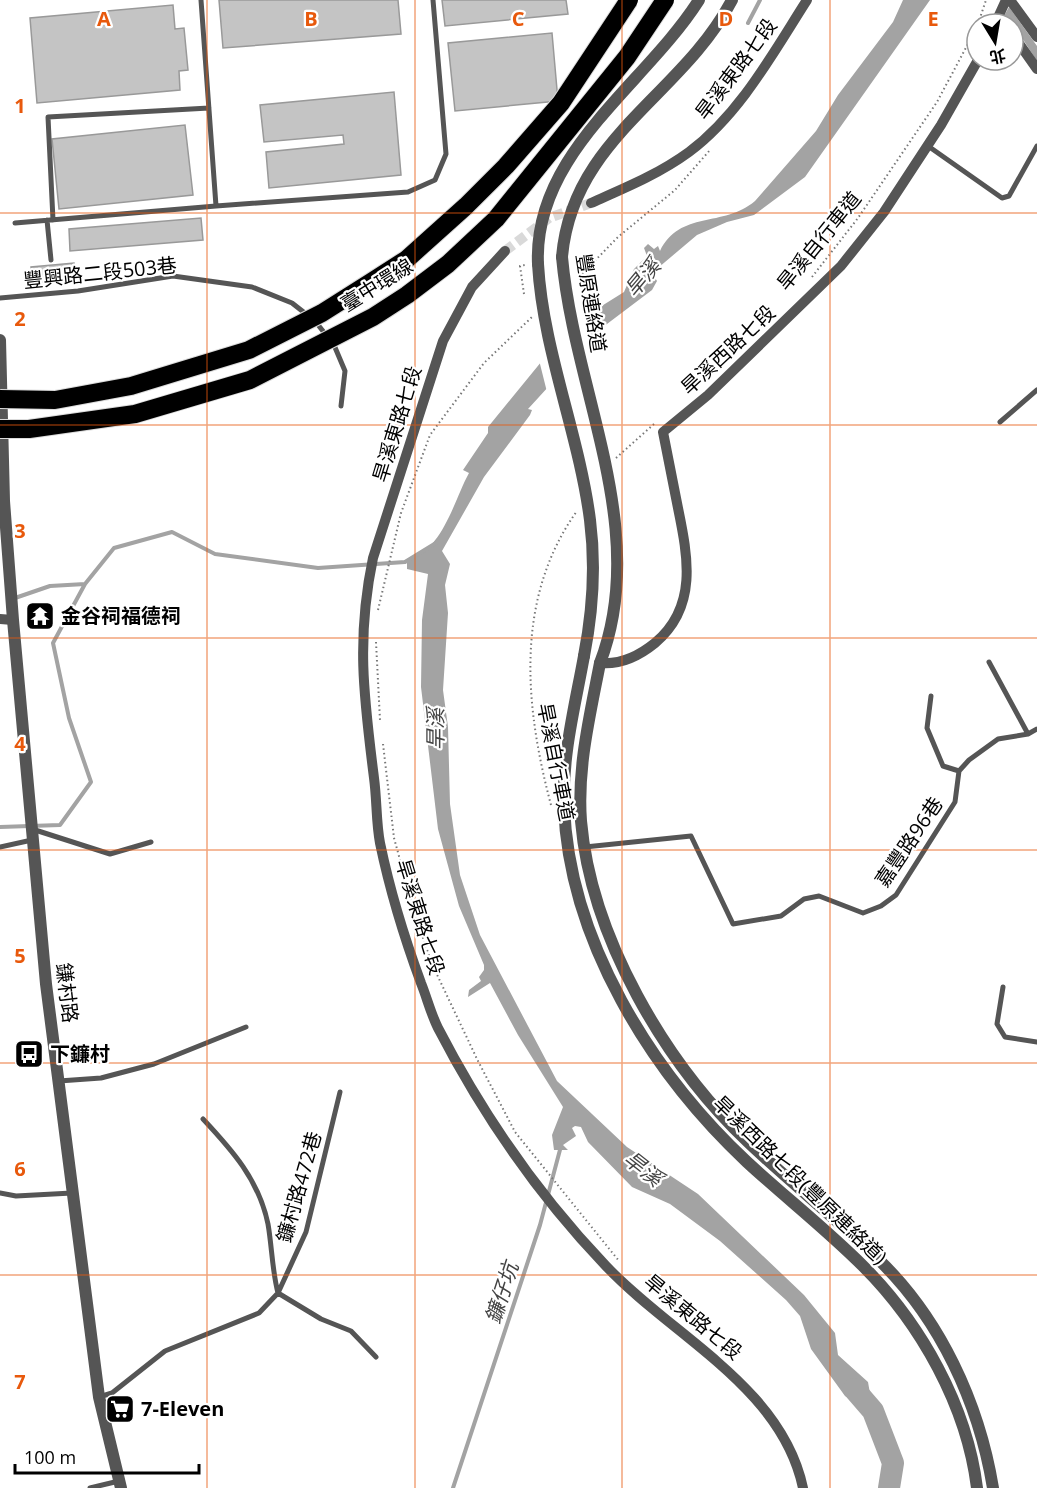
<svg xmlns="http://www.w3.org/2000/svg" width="1037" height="1488" font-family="'Open Sans','Noto Sans TC',sans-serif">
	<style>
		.water { fill: #a3a3a3 }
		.pier { fill: #fff }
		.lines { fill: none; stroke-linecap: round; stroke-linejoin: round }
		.stream { stroke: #a3a3a3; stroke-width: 4 }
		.river { stroke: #a3a3a3; stroke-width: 22 }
		.building { fill: #c4c4c4; stroke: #999; stroke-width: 1.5 }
		.minor-tunnel { stroke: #d9d9d9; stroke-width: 10; stroke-dasharray: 10 5; stroke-linecap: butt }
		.path { stroke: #777; stroke-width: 2; stroke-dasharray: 1.5 3; stroke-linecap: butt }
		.service { stroke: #555; stroke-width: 5 }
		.minor { stroke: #555; stroke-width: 10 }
		.tertiary { stroke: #555; stroke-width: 12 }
		.motorway-bridge-casing { stroke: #dbdbdb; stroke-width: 20; stroke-linecap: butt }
		.tertiary-bridge { stroke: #555; stroke-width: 12 }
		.motorway-bridge { stroke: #000; stroke-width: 18 }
		.grid { fill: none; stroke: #e8590c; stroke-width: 1.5; stroke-opacity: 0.55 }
		.labels { text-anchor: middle; stroke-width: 4.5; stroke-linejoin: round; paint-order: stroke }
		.street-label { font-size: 20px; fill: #000; stroke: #fff }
		.poi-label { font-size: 20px; font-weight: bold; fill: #000; stroke: #fff; text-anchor: start }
		.water-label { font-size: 21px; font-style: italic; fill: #444; stroke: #fff }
		.grid-label { font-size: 20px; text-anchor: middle; font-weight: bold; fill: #e8590c; stroke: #fff; stroke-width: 4.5; stroke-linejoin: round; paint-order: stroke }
	</style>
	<rect width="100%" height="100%" fill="#fff"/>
	<!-- water -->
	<path class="water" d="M903,0H930L805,177L754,215L727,222L697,235L652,273L649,279L654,276L657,281L652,290L603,327L528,409L532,410L530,415L484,477L442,551L450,564L445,585L448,613L443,690L448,727L450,804L460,875L480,935L557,1081L627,1147L698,1194L804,1295L835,1333L838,1355L868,1382L873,1411L845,1396L811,1349L800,1316L786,1300L720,1241L670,1204L632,1187L588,1142L581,1127L575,1126L572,1128L576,1136L563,1145L568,1150H554L552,1135L563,1107L518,1035L490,983L468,997L469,990L481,981L479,977L484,970V965L459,906L438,829L421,687L422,620L428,574L407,569V559C442,553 454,500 469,473L463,470L488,433V427L546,356L592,312L624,292L634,269L647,256L644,248L648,244L654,249L658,246L660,251C680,210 723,228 755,201L816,131L838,95L893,22Z
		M1009,7L1037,46V61L1013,24L1004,16Z"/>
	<!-- pier -->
	<path class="pier" d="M585,315L591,345L547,392L539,360Z"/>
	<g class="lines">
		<!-- stream -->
		<path class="stream" d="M748,23L760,0
			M15,598L50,586L85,584
			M0,827L60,825L91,782L69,718L53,643L85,584L114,548L172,532L215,554L318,568L405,562L436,543
			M453,1488L540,1225L561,1146"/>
		<!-- river -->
		<path class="river" d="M854,1389L873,1411L893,1463L889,1488"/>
	</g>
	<!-- building -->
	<path class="building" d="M219,0H398L401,34L223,48Z
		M442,0H566L568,14L445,26Z
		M173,5L175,29L184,28L188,70L179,71L180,90L37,103L30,18Z
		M552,33L558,101L455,111L448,43Z
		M394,92L401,175L269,188L266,152L344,144L343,135L264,142L260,105Z
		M185,125L193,195L59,209L52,139Z
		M201,218L203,240L70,251L69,229Z
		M74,263L76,279L32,283L31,267Z
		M43,605L50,621L37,627L29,611Z"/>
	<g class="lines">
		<!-- minor-tunnel -->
		<path class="minor-tunnel" d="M505,251L549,218L591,203"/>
		<!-- path -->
		<path class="path" d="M978,24L986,0
			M579,277L618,237L675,190L710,150
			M812,277L858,218L937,102L977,27
			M524,294L520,266L525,265
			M616,458L654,424
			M378,610L401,513L430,435L484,363L532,317
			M376,642L380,720
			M383,744L394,838L416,918L432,964L477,1059L515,1132L619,1261
			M551,805C525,707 514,599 577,511"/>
		<!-- service -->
		<path class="service" d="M201,0L216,206L408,192L435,180L446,154L433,0
			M928,146L1002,198L1009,196L1037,146
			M47,220L51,260
			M53,220L48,117L209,108
			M15,223L216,206
			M0,298L78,291L173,276L252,287L292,303L315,321L334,345L345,371L341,406
			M1000,422L1037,390
			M989,662L1028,734
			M931,696L927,728L943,766L959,771
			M32,829L110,854L151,842
			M0,847L32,840
			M585,847L691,836L733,924L781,916L804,899L819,896L863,913L881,906L896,895L955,802L959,771L969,760L998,739L1028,734L1037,729
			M1003,987L997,1024L1005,1037L1037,1042
			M59,1081L101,1078L154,1064L246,1027
			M203,1119C232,1150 259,1180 268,1224C272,1247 272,1270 278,1293L321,1319L351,1331L376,1357
			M0,1193L16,1196L72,1193
			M99,1397L112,1393L165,1351L259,1313L278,1293L306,1232L340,1092
			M90,1488L119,1481"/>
		<!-- minor -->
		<path class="minor" d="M1010,0L1037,37
			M995,24L1006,0
			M1013,35L1037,69
			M591,203C625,188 659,174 689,152C740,114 773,53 807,0
			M505,251L472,287L443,341L373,558C356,639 364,698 374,778C377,800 376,822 380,843C390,891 404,937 421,983C427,998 431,1014 438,1028C483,1115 539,1196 606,1266C672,1336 782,1387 803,1488
			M0,619L13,620
			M600,663C621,665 639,656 655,643C698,607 688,557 678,508C673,483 668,457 663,432L708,395L841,266L884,212L941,125L978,60"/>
		<!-- tertiary -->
		<path class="tertiary" d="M562,257C572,138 682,96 732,0
			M538,264C533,153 645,85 699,0
			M0,340L4,501L13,620L46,984L99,1397L121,1488
			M584,656C575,706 562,755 564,806C569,940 651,1072 747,1162C785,1197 826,1229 863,1266C921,1324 967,1406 977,1488
			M600,663C590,715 577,768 581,821C591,937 665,1063 748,1142C790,1182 836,1218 877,1258C940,1318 979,1403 993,1488"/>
		<!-- motorway-bridge casing -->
		<g class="motorway-bridge-casing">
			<path id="motorway-bridge" d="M0,399L55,400L131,386L249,350L322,313L371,282L407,259L466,206L506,166L561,103L629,0
				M0,429H29L135,414L250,380L373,317L407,295L448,264L496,219L627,57L665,0"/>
		</g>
		<!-- tertiary-bridge -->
		<path class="tertiary-bridge" d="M562,257C574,392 651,529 600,663
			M538,264C543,351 579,434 590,520C596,567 593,610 584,656"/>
		<!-- motorway-bridge -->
		<use href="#motorway-bridge" class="motorway-bridge"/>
	</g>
	<!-- grid -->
	<path class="grid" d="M207,0V1488M415,0V1488M622,0V1488M830,0V1488M0,213H1037M0,425H1037M0,638H1037M0,850H1037M0,1063H1037M0,1275H1037"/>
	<!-- icons -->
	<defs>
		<g id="temple-square" transform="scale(1.5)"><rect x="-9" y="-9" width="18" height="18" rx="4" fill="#000" stroke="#fff"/><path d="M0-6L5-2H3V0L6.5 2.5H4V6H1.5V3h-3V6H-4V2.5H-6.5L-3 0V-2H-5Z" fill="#fff"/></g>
		<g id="bus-square" transform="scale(1.5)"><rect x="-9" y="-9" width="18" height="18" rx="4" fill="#000" stroke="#fff"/><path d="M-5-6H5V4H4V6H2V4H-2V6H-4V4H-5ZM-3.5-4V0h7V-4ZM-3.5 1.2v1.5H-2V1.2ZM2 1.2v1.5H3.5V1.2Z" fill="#fff"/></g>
		<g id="supermarket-square" transform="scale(1.5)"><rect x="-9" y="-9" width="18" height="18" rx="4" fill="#000" stroke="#fff"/><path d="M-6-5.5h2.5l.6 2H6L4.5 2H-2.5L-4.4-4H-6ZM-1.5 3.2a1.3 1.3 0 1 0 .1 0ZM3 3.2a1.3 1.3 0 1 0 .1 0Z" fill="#fff"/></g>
	</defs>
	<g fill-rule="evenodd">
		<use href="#temple-square" x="40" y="616"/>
		<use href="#bus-square" x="29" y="1054"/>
		<use href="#supermarket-square" x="120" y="1409"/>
	</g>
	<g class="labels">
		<!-- street labels -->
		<g class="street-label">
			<text transform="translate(736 69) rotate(-53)" y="7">旱溪東路七段</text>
			<text transform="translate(819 241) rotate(-51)" y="7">旱溪自行車道</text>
			<text transform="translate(100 273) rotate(-6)" y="7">豐興路二段503巷</text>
			<text transform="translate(377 285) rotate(-32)" y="7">臺中環線</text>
			<text transform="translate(591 303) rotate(81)" y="7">豐原連絡道</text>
			<text transform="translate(728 350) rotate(-43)" y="7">旱溪西路七段</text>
			<text transform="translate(397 424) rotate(-73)" y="7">旱溪東路七段</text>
			<text transform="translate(556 762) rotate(79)" y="7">旱溪自行車道</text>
			<text transform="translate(909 842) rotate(-56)" y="7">嘉豐路96巷</text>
			<text transform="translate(420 917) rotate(73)" y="7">旱溪東路七段</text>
			<text transform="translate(67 993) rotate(83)" y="7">鎌村路</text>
			<text transform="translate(800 1180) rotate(44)" y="7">旱溪西路七段(豐原連絡道)</text>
			<text transform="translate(299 1187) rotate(-74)" y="7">鐮村路472巷</text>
			<text transform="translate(693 1317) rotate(40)" y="7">旱溪東路七段</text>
		</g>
		<!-- poi labels -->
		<g class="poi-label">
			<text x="61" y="623">金谷祠福德祠</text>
			<text x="50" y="1061">下鐮村</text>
			<text x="141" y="1416">7-Eleven</text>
		</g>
		<!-- water labels -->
		<g class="water-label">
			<text transform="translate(643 278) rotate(-50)" y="7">旱溪</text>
			<text transform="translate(436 729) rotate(-90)" y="7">旱溪</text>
			<text transform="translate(643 1169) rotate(38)" y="7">旱溪</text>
			<text transform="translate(502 1293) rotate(-72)" y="7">鐮仔坑</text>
		</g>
	</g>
	<g class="grid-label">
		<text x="104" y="26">A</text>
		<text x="311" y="26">B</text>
		<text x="518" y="26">C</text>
		<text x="726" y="26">D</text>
		<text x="933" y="26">E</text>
		<text x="20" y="113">1</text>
		<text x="20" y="326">2</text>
		<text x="20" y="538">3</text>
		<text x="20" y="751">4</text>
		<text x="20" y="963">5</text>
		<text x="20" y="1176">6</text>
		<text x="20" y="1389">7</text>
	</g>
	<!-- north arrow -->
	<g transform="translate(995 42) rotate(169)"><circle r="28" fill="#ffffff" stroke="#999999" stroke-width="1.5"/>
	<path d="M0-4.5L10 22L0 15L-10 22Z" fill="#000000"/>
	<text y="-9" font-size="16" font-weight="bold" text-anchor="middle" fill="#000000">北</text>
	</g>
	<!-- scale -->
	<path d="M15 1464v9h184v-9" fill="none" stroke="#000000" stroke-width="3"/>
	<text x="24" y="1464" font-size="18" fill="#000000" stroke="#ffffff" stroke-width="4.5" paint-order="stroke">100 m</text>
</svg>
